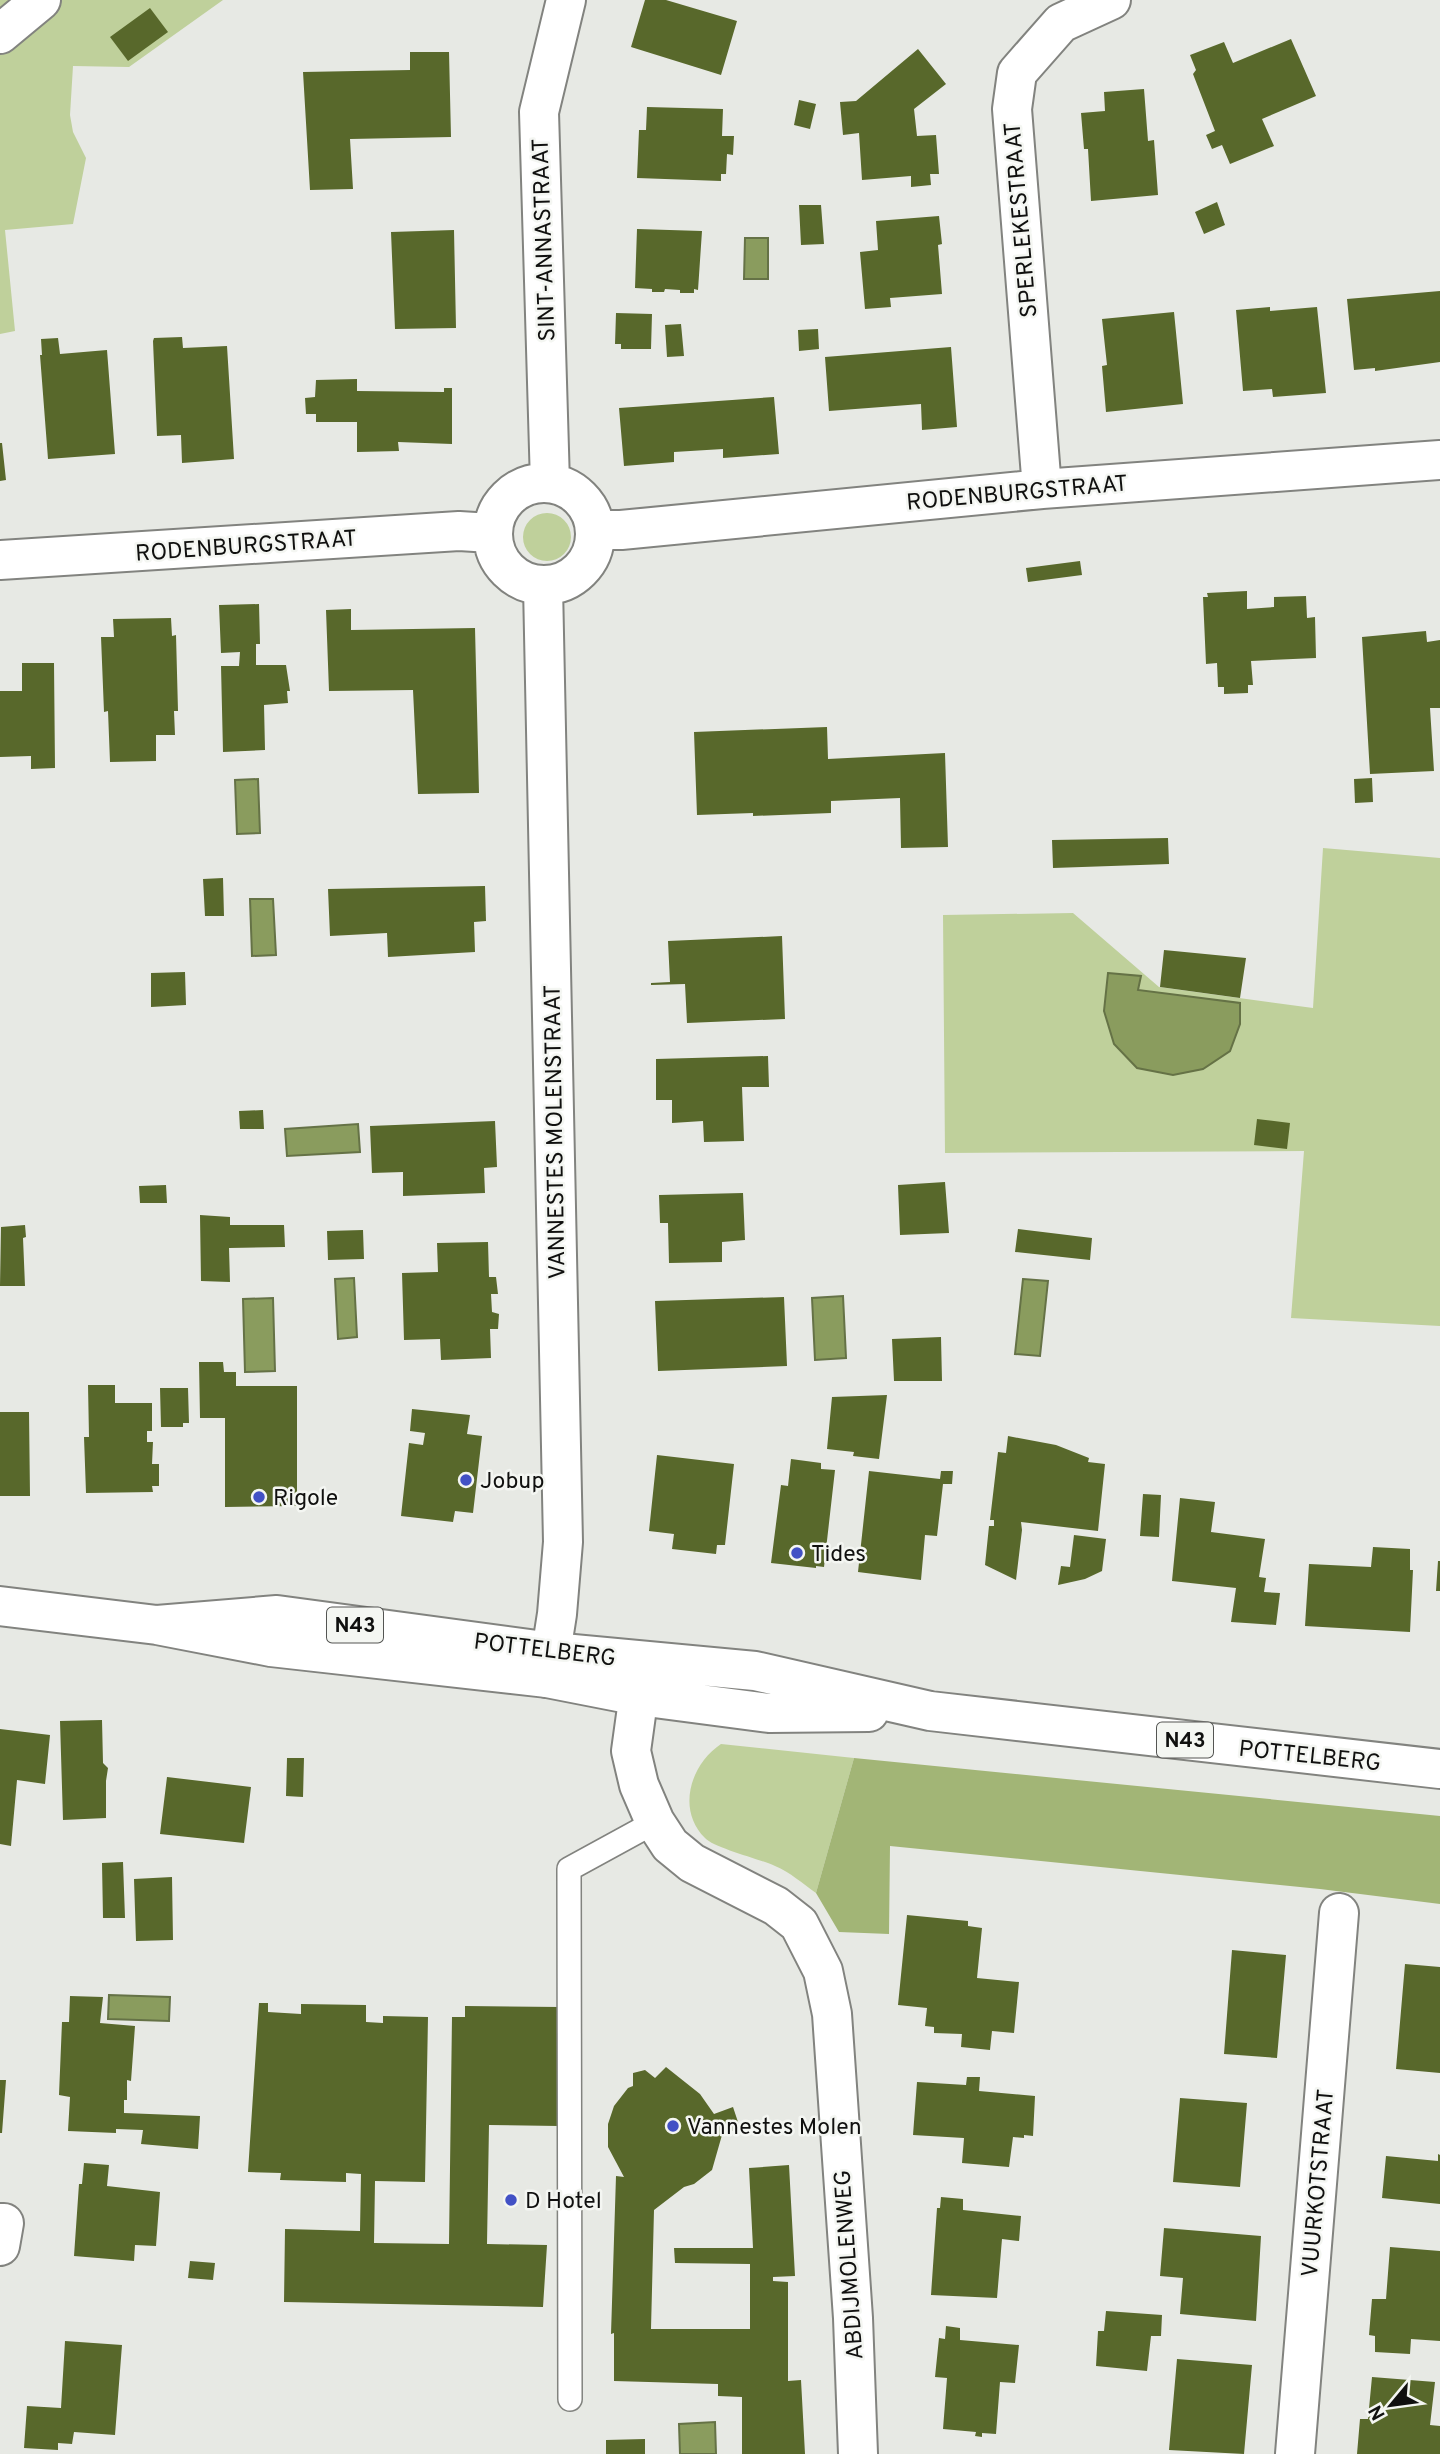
<svg xmlns="http://www.w3.org/2000/svg" width="1440" height="2454" font-family="Overpass,sans-serif">
	<style>
		.green { fill: #bfd09b }
		.forest { fill: #a2b576 }
		.water { fill: #8a9c5e; stroke: #657246; stroke-width: 2 }
		.building { fill: #58682b }
		.lines { fill: none; stroke-linecap: round; stroke-linejoin: round }
		.service-casing { stroke: #82837f; stroke-width: 26 }
		.minor-casing { stroke: #82837f; stroke-width: 42 }
		.primary-casing { stroke: #82837f; stroke-width: 42 }
		.service { stroke: #fff; stroke-width: 23 }
		.minor { stroke: #fff; stroke-width: 38 }
		.primary { stroke: #fff; stroke-width: 38 }
		.poi-dot { fill: #4251c5; stroke: #f4f6f2; stroke-width: 2.5 }
		.labels { text-anchor: middle; stroke-width: 5; stroke-linejoin: round; paint-order: stroke }
		.shield { fill: #f4f6f2; stroke: #545553; stroke-width: 2 }
		.shield-label { font-size: 21px; font-weight: bold; fill: #10100f }
		.street-label { font-size: 23px; fill: #10100f; stroke: #f4f6f2 }
		.poi-label { font-size: 23px; fill: #10100f; stroke: #f4f6f2; text-anchor: start }
	</style>
	<rect width="100%" height="100%" fill="#e7e9e4"/>
	<!-- green -->
	<path class="green" d="M0,0H223L129,67L73,66L70,115L73,132L86,158L73,224L5,230L15,331L0,334Z
		M523 537a24 24 0 1 1 48 0a24 24 0 1 1-48 0Z
		M1323,848L1440,858V1326L1291,1318L1304,1151L945,1153L943,915L1073,913L1159,987L1313,1008Z
		M721,1744L854,1758L816,1893C803,1884 790,1872 775,1866C760,1859 714,1848 705,1838C676,1809 691,1764 721,1744Z"/>
	<!-- forest -->
	<path class="forest" d="M854,1758L1440,1816V1904L1320,1889L890,1846L889,1934L839,1932L816,1893Z"/>
	<!-- water -->
	<path class="water" d="M745,238H768V279H744Z
		M258,779L260,833L237,834L235,780Z
		M250,899H273L276,955L252,956Z
		M1108,973L1141,976L1138,990L1240,1003V1024L1230,1051L1203,1069L1173,1075L1137,1068L1114,1044L1104,1011Z
		M358,1124L360,1152L287,1156L285,1129Z
		M354,1278L357,1337L338,1339L335,1279Z
		M1023,1279L1048,1281L1040,1356L1015,1354Z
		M843,1296L846,1358L815,1360L812,1298Z
		M273,1298L275,1371L245,1372L243,1299Z
		M109,1995L170,1997L169,2021L108,2019Z
		M715,2422L716,2454H680L679,2424Z"/>
	<!-- building -->
	<path class="building" d="M645,0H666L737,21L721,75L631,47Z
		M150,8L168,32L128,61L110,37Z
		M1291,39L1316,96L1262,119L1274,146L1230,164L1222,145L1212,149L1206,135L1215,131L1193,74L1196,70L1190,55L1224,42L1233,63Z
		M918,49L946,84L914,109L917,136L936,135L939,174H930L931,185L911,187V176L862,180L859,133L843,135L840,102L856,101Z
		M410,52H449L451,137L350,139L353,189L310,190L303,72L410,70Z
		M1144,89L1148,141L1154,140L1158,195L1091,201L1088,149H1084L1081,113L1105,111L1104,92Z
		M799,100L816,104L810,129L794,125Z
		M647,107L723,109L722,136H734L733,155L727,154L726,174H721V181L637,178L639,130H646Z
		M1217,202L1225,225L1204,234L1195,212Z
		M799,205H821L824,244L801,245Z
		M939,216L942,244L938,245L942,294L890,298L891,307L865,309L860,252L878,250L876,221Z
		M637,229L702,231L698,290L694,289V293H680V290L665,289L664,292H652V289L635,288Z
		M454,230L456,328L395,329L391,232Z
		M1440,291V362L1375,371V368L1354,370L1347,299Z
		M1270,307V311L1317,307L1326,393L1273,397L1272,389L1243,391L1236,310Z
		M1174,312L1183,404L1106,412L1102,366L1107,365L1102,319Z
		M616,313L652,314L651,349H621V344H615Z
		M681,324L684,356L667,357L665,325Z
		M818,329L819,349L799,351L798,330Z
		M182,337L183,348L227,346L234,459L182,463L181,435L157,436L153,341L154,338Z
		M58,338L60,354L107,350L115,454L48,459L40,355H42L41,339Z
		M951,347L957,427L922,430L921,404L829,411L825,357Z
		M357,379V391L444,392V388H452V444L398,442L399,451L357,452V422H316V414H306L305,398L315,397L316,380Z
		M774,397L779,454L723,458V449L674,452V462L624,466L619,408Z
		M0,443H2L6,480L0,481Z
		M1080,561L1082,575L1028,582L1026,568Z
		M1247,591V609L1274,607V597L1306,596L1307,618L1315,617L1316,658L1251,661L1253,685H1248V693L1224,694V687H1218L1217,663L1206,664L1203,597H1208L1207,593Z
		M259,604L260,644H256V665H286L290,691H287L288,703L264,705L265,750L223,752L221,666H239L240,652L221,653L219,605Z
		M351,609V630L475,628L479,793L418,794L413,690L329,691L326,610Z
		M171,618L172,636L176,635L178,711H174L175,735H156V761L110,762L108,711L104,712L101,637H114L113,619Z
		M1426,631L1427,642L1440,640V708H1430L1434,771L1370,774L1362,637Z
		M22,663H54L55,768L31,769V756L0,757V691H22Z
		M827,727L828,759L945,753L948,847L901,848L900,798L831,801V813L753,816V813L697,815L694,732Z
		M1372,778L1373,802L1355,803L1354,779Z
		M1168,838L1169,864L1053,868L1052,840Z
		M223,878L224,916H205L203,879Z
		M485,886L486,921L474,922L475,952L388,957L387,933L330,936L328,889Z
		M782,936L785,1019L687,1023L685,984L651,985V983L670,982L668,941Z
		M1164,950L1246,958L1240,998L1160,987Z
		M185,972L186,1005L151,1007V973Z
		M768,1056L769,1087H742L744,1141L704,1142L703,1121L672,1123V1100H656V1059Z
		M263,1110L264,1129H240L239,1111Z
		M1257,1119L1290,1123L1287,1149L1254,1145Z
		M495,1121L497,1167L484,1168L485,1193L403,1196V1172L372,1173L370,1126Z
		M945,1182L949,1233L900,1235L898,1185Z
		M166,1185L167,1203H140L139,1186Z
		M743,1193L745,1240L722,1242V1262L669,1263L668,1223H660L659,1195Z
		M200,1215L230,1217V1225H284L285,1247L229,1248L230,1282L201,1281Z
		M25,1225L26,1237L23,1238L25,1286H0L1,1227Z
		M1018,1229L1092,1238L1090,1260L1015,1252Z
		M363,1230L364,1259L328,1260L327,1231Z
		M488,1242L489,1277H496L498,1294H491L492,1312L499,1314L498,1329H490L491,1358L441,1360L440,1339L404,1340L402,1273L438,1272L437,1243Z
		M784,1297L787,1366L658,1371L655,1301Z
		M941,1337L942,1381H894L892,1339Z
		M199,1362H223L224,1372H236V1386H297V1506L225,1507V1418H200Z
		M88,1385H115V1403H152V1431H147V1442H153L152,1464H159V1486H152L153,1492L86,1493L84,1437H89Z
		M160,1388H188L189,1423H183V1427H161Z
		M887,1395L879,1459L853,1456L854,1452L827,1449L832,1397Z
		M412,1409L470,1415L467,1434L482,1436L473,1513L455,1511L453,1522L401,1516L409,1443L423,1445L425,1433L410,1431Z
		M0,1412H29L30,1496H0Z
		M1008,1436L1056,1445L1089,1458L1088,1462L1105,1464L1098,1531L1021,1522L1022,1530L1016,1580L985,1565L989,1526H994V1520H990L998,1452L1006,1453Z
		M657,1455L734,1464L725,1545H717L716,1554L672,1549L674,1534L649,1531Z
		M791,1459L821,1463V1469L835,1470L824,1567L816,1566V1568L771,1563L781,1485L788,1486Z
		M869,1471L940,1479L941,1471H953L952,1484H943L937,1536L925,1535L921,1580L858,1572Z
		M1143,1494L1161,1495L1159,1537L1140,1536Z
		M1180,1498L1215,1502L1211,1532L1265,1539L1259,1577L1266,1578L1264,1592L1280,1593L1276,1625L1231,1622L1236,1588L1172,1581Z
		M1074,1535L1106,1539L1102,1571L1085,1579L1058,1585L1061,1566L1070,1567Z
		M1373,1547L1410,1549V1570H1413L1410,1632L1305,1626L1309,1564L1371,1567Z
		M1438,1561H1440V1591H1436Z
		M102,1720L103,1763L108,1768L106,1781V1818L63,1820L60,1721Z
		M0,1729L50,1735L45,1784L17,1780L11,1846L0,1844Z
		M287,1758H304L303,1797L286,1796Z
		M167,1777L251,1787L244,1843L160,1834Z
		M123,1862L125,1918H103L102,1863Z
		M172,1877L173,1940L136,1941L134,1879Z
		M907,1915L968,1921V1926L982,1928L977,1978L1019,1982L1014,2033L992,2031L990,2050L961,2047L962,2034L934,2033V2027L925,2026L927,2008L898,2005Z
		M1232,1950L1286,1955L1277,2058L1224,2054Z
		M1405,1964L1440,1967V2073L1396,2069Z
		M70,1996L103,1997L100,2023L135,2026L131,2081L127,2080V2100H124V2113L200,2116L198,2149L141,2144L143,2130L116,2129V2133L68,2131L70,2097L59,2095L62,2022H69Z
		M259,2003H268V2012L301,2014V2004L366,2005V2022L383,2023V2016L428,2017L425,2182L375,2181L374,2243L449,2244L452,2017H465V2006L560,2007L559,2126L489,2125L487,2244L547,2245L543,2307L284,2302L285,2229L360,2231L361,2174L346,2173V2182L280,2180L281,2173L248,2172Z
		M666,2067L700,2094L714,2114L733,2107L740,2128L722,2135L712,2170L694,2184L684,2187L654,2210L651,2329H750V2264L675,2263L674,2248H753L749,2168L789,2165L795,2276L773,2277V2281L788,2282V2381L801,2380L805,2454H742V2397L718,2396V2384L614,2381V2333L611,2334L616,2176L624,2177L608,2147V2124L614,2106L628,2088L633,2086V2073L645,2070L655,2078Z
		M967,2077H980L979,2091L1035,2096L1033,2136L1024,2135V2138L1013,2137L1009,2167L962,2163L964,2138L913,2135L917,2082L966,2085Z
		M0,2080H6L2,2133H0Z
		M1180,2098L1247,2103L1240,2187L1173,2182Z
		M1438,2154L1440,2155V2204L1382,2198L1386,2156L1438,2161Z
		M84,2163L109,2165L107,2186L160,2192L156,2246L135,2245L134,2261L74,2256L79,2184H82Z
		M941,2197L963,2199V2210L1021,2216L1019,2241L1002,2239L997,2298L931,2295L937,2208H940Z
		M1164,2228L1261,2236L1256,2321L1180,2314L1183,2278L1160,2276Z
		M1390,2247L1440,2251V2341L1411,2339L1410,2354L1375,2352V2336L1369,2335L1372,2299H1386Z
		M190,2261L215,2263L213,2280L188,2278Z
		M1106,2311L1162,2315L1161,2336H1151L1147,2371L1096,2366L1098,2331H1104Z
		M946,2326L960,2328V2340L1019,2345L1015,2383L1000,2382L996,2434L982,2433V2437L975,2436L976,2432L943,2429L947,2378L935,2377L939,2338L945,2339Z
		M65,2341L122,2345L115,2435L74,2432L72,2444L58,2443V2450L24,2448L27,2406L61,2408Z
		M1177,2359L1252,2365L1244,2454L1169,2450Z
		M1372,2377L1435,2382L1430,2425L1440,2426V2454H1357L1360,2419H1368Z
		M645,2439V2454H606V2440Z"/>
	<g class="lines">
		<!-- service casing -->
		<g class="service-casing">
			<path id="service" d="M570,2399L569,1869L655,1822"/>
		</g>
		<!-- minor casing -->
		<g class="minor-casing">
			<path id="minor" d="M0,34L41,0
				M550,483L539,112L566,0
				M493 534a51 51 0 1 1 102 0a51 51 0 1 1-102 0Z
				M1042,489L1012,109L1017,73L1061,23L1111,0
				M595,530H621L1042,489L1440,460
				M0,560L459,531L491,533
				M543,586L563,1542L557,1614L547,1678
				M643,1664L631,1751L639,1785L655,1822L670,1845L692,1863L776,1906L799,1924L823,1971L832,2014L853,2318L858,2454
				M0,2223H4L0,2246
				M1295,2454L1339,1913"/>
		</g>
		<!-- primary casing -->
		<g class="primary-casing">
			<path id="primary" d="M0,1606L157,1625L271,1647L547,1678L639,1696L769,1713L869,1712
				M157,1625L277,1615L552,1652L755,1671L930,1711L1440,1769"/>
		</g>
		<!-- service -->
		<use href="#service" class="service"/>
		<!-- minor -->
		<use href="#minor" class="minor"/>
		<!-- primary -->
		<use href="#primary" class="primary"/>
	</g>
	<!-- markers -->
	<g class="poi-dot">
		<circle cx="466" cy="1480" r="7"/>
		<circle cx="259" cy="1497" r="7"/>
		<circle cx="797" cy="1553" r="7"/>
		<circle cx="673" cy="2126" r="7"/>
		<circle cx="511" cy="2200" r="7"/>
	</g>
	<g class="labels">
		<!-- shield labels -->
		<g class="shield">
			<rect x="327" y="1607.5" width="56" height="35" rx="5"/>
			<rect x="1157" y="1722.5" width="56" height="35" rx="5"/>
		</g>
		<g class="shield-label">
			<text x="355" y="1632">N43</text>
			<text x="1185" y="1747">N43</text>
		</g>
		<!-- street labels -->
		<g class="street-label">
			<text transform="translate(1020 220) rotate(-95)" y="8">SPERLEKESTRAAT</text>
			<text transform="translate(543 240) rotate(-92)" y="8">SINT-ANNASTRAAT</text>
			<text transform="translate(1017 492) rotate(-5)" y="8">RODENBURGSTRAAT</text>
			<text transform="translate(246 545) rotate(-4)" y="8">RODENBURGSTRAAT</text>
			<text transform="translate(554 1132) rotate(-91)" y="8">VANNESTES MOLENSTRAAT</text>
			<text transform="translate(545 1649) rotate(7)" y="8">POTTELBERG</text>
			<text transform="translate(1310 1755) rotate(6)" y="8">POTTELBERG</text>
			<text transform="translate(1317 2183) rotate(-85)" y="8">VUURKOTSTRAAT</text>
			<text transform="translate(848 2265) rotate(-94)" y="8">ABDIJMOLENWEG</text>
		</g>
		<!-- poi labels -->
		<g class="poi-label">
			<text x="480" y="1488">Jobup</text>
			<text x="273" y="1505">Rigole</text>
			<text x="811" y="1561">Tides</text>
			<text x="687" y="2134">Vannestes Molen</text>
			<text x="525" y="2208">D Hotel</text>
		</g>
	</g>
	<!-- north arrow -->
	<g transform="translate(1391 2405) rotate(241)" stroke="#f4f6f2" stroke-width="5" paint-order="stroke">
	<path d="M0-5L12 26L0 18L-12 26Z" fill="#10100f"/>
	<text y="-10" font-size="19" font-weight="bold" text-anchor="middle" fill="#10100f">N</text>
	</g>
</svg>
